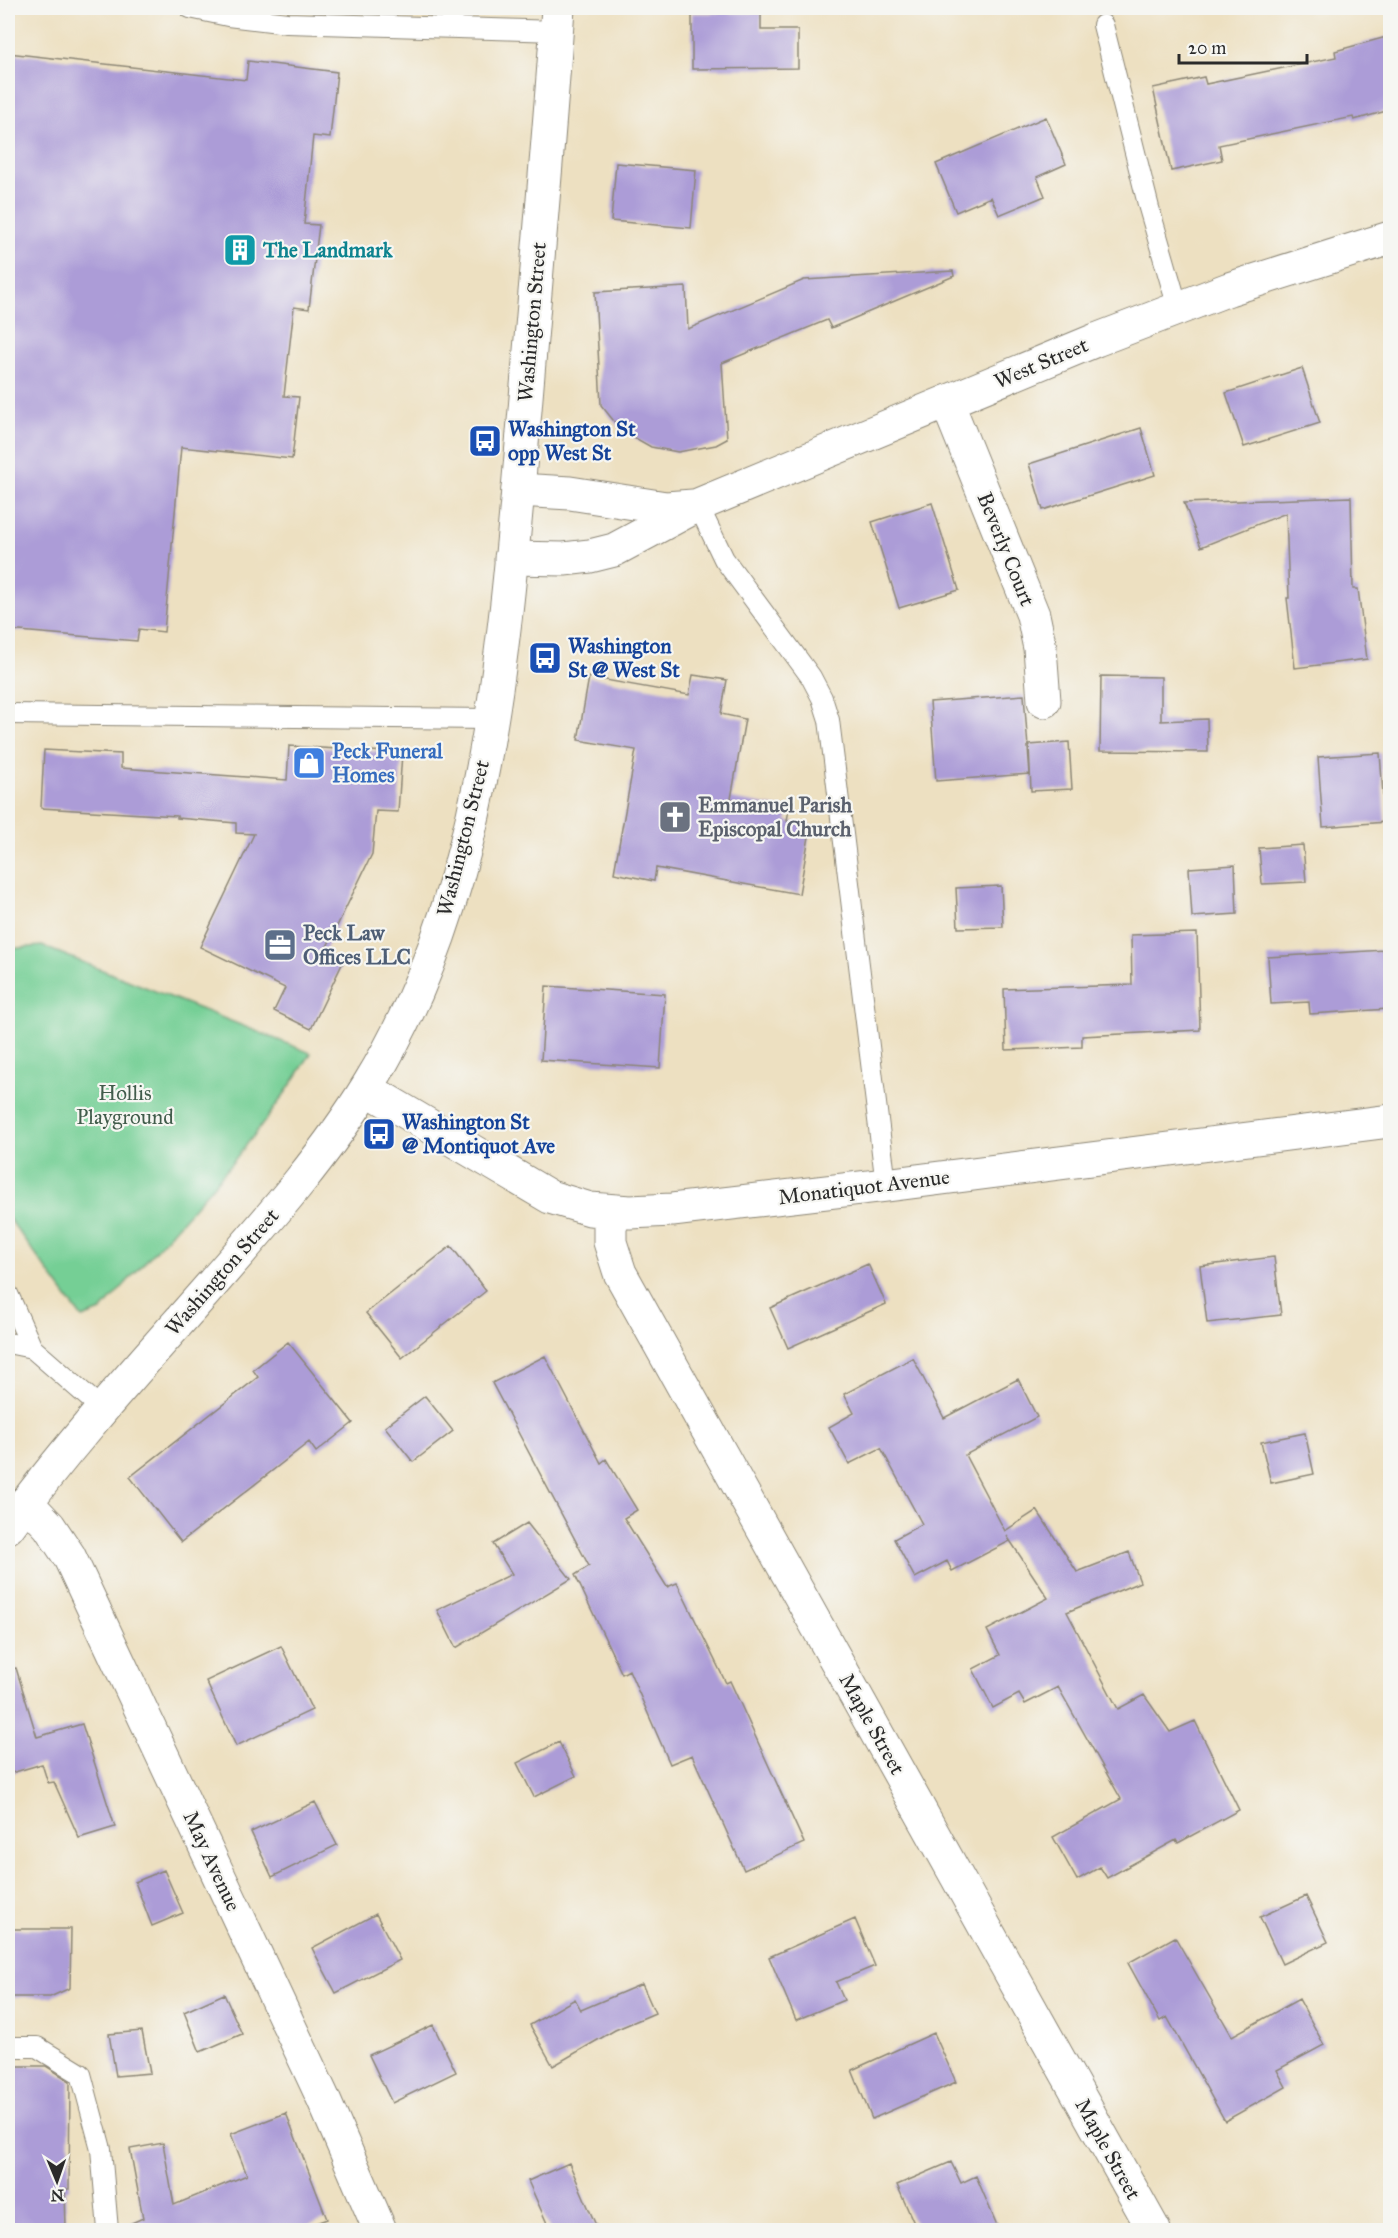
<svg xmlns="http://www.w3.org/2000/svg" width="1398" height="2238" font-family="'IM FELL Great Primer',serif">
	<style>
		.green { fill: #75cf95; stroke: #507d60; stroke-width: 1.5 }
		.building { fill: #ac9cd7 }
		.lines { fill: none; stroke-linecap: round; stroke-linejoin: round }
		.service-casing { stroke: #8c8676; stroke-width: 22 }
		.minor-casing { stroke: #8c8676; stroke-width: 35 }
		.tertiary-casing { stroke: #8c8676; stroke-width: 35 }
		.secondary-casing { stroke: #8c8676; stroke-width: 35 }
		.service { stroke: #fff; stroke-width: 20 }
		.minor { stroke: #fff; stroke-width: 33 }
		.tertiary { stroke: #fff; stroke-width: 33 }
		.secondary { stroke: #fff; stroke-width: 33 }
		.labels { text-anchor: middle; stroke-width: 4.5; stroke-linejoin: round; paint-order: stroke }
		.culture-label { font-size: 21px; font-weight: bold; fill: #0d838f; stroke: #f6f6f2; text-anchor: start }
		.street-label { font-size: 21px; fill: #2b2b2b; stroke: #f6f6f2 }
		.transit-label { font-size: 21px; font-weight: bold; fill: #164399; stroke: #f6f6f2; text-anchor: start }
		.shop-label { font-size: 21px; font-weight: bold; fill: #366cbe; stroke: #f6f6f2; text-anchor: start }
		.worship-label { font-size: 21px; font-weight: bold; fill: #5b616d; stroke: #f6f6f2; text-anchor: start }
		.service-label { font-size: 21px; font-weight: bold; fill: #4e5e75; stroke: #f6f6f2; text-anchor: start }
		.park-label { font-size: 21px; fill: #415c4b; stroke: #f6f6f2 }
	</style>
	<rect width="100%" height="100%" fill="#f6f6f2"/>
	<filter id="ink" filterUnits="userSpaceOnUse"><feTurbulence type="fractalNoise" baseFrequency=".0167" numOctaves="2"/><feDisplacementMap in="SourceGraphic" scale="12" xChannelSelector="R" yChannelSelector="G"/><feConvolveMatrix kernelMatrix="1 2 1 2 8 2 1 2 1" color-interpolation-filters="sRGB"/></filter>
	<filter id="wash" filterUnits="userSpaceOnUse"><feTurbulence type="fractalNoise" baseFrequency=".008" numOctaves="4" result="noise"/><feDisplacementMap in="SourceGraphic" scale="24" xChannelSelector="R" yChannelSelector="G"/><feGaussianBlur stdDeviation="1.35" result="paint"/><feColorMatrix in="noise" values="0 0 0 0 0 0 0 0 0 0 0 0 0 0 0 0 0 1.4 0 .05"/><feComposite in="paint" operator="in"/></filter>
	<g filter="url(#wash)">
		<rect width="100%" height="100%" fill="#ede0c1"/>
		<!-- green -->
		<path class="green" d="M42,946L311,1053C254,1148 174,1228 101,1311L82,1318L8,1217V949Z"/>
		<g id="blocks">
			<!-- building -->
			<path class="building" d="M692,13H761V30H798V68L692,69Z
				M1390,36V110L1354,120L1353,117L1219,145L1222,160L1171,171L1153,88L1204,77L1206,84L1336,57L1335,51Z
				M8,53L246,80L248,61L337,72L330,138L313,136L304,224L319,225L309,309L294,307L284,396L299,397L292,459L181,447L164,632L139,629L137,641L8,630Z
				M1046,117L1066,164L1037,177L1045,196L999,215L991,197L956,212L936,164Z
				M616,163L696,170L691,228L611,221Z
				M953,271L954,276L831,328L827,320L722,363L727,439L716,445L678,452L651,447L621,430L601,405L595,292L686,287L688,329L804,280Z
				M1302,368L1320,423L1244,447L1226,393Z
				M1141,428L1155,475L1043,510L1029,464Z
				M1351,497L1353,589H1358L1367,659L1295,668L1287,598H1289L1286,513L1201,547L1184,503Z
				M932,503L959,590L899,608L872,522Z
				M693,675L727,680L721,714L745,719L731,799L789,809L787,821L811,825L799,894L656,868L654,881L614,873L636,750L578,740L589,677L689,695Z
				M1101,676L1161,677V721L1207,719L1208,752L1100,751Z
				M1024,695L1030,774L936,781L930,702Z
				M1069,742L1072,789L1031,791L1029,745Z
				M289,746L402,753L398,812L376,811L372,854L324,953L343,962L311,1029L274,1011L285,988L200,947L254,834L236,833V823L177,818V816L41,808L44,750L121,754V768L287,780Z
				M1380,753L1385,822L1323,827L1318,757Z
				M1303,845L1306,882L1262,884L1259,848Z
				M1235,865L1237,914L1192,917L1189,868Z
				M1001,886L1003,927L958,928L956,888Z
				M1197,933L1200,1030L1082,1036V1047L1006,1050L1004,989L1132,985L1131,935Z
				M1385,950L1389,1009L1310,1014L1309,1002L1271,1004L1268,957Z
				M546,986L665,994L660,1068L541,1060Z
				M451,1246L486,1291L402,1358L366,1313Z
				M1274,1257L1281,1315L1207,1323L1200,1266Z
				M868,1264L886,1304L788,1348L770,1308Z
				M288,1342L353,1423L316,1452L309,1442L181,1542L130,1477L258,1377L253,1370Z
				M545,1356L601,1463L606,1459L637,1510L624,1518L667,1587L677,1583L726,1683L730,1681L804,1843L744,1870L692,1755L670,1764L629,1670L622,1674L575,1575L589,1566L492,1383Z
				M913,1358L944,1418L1018,1379L1037,1417L965,1455L1005,1531L1037,1510L1077,1572L1129,1552L1140,1582L1067,1612L1118,1709L1144,1695L1170,1732L1195,1721L1239,1810L1178,1843L1176,1840L1107,1878L1100,1867L1077,1880L1053,1837L1121,1799L1058,1687L1025,1704L1019,1694L993,1708L973,1669L1000,1655L987,1630L1048,1598L1007,1536L1010,1541L952,1571L947,1561L915,1578L894,1539L922,1524L881,1448L849,1464L829,1427L854,1413L844,1394Z
				M425,1396L453,1431L413,1462L385,1427Z
				M1305,1433L1314,1474L1271,1483L1261,1442Z
				M527,1523L571,1579L456,1648L437,1610L512,1574L493,1544Z
				M281,1646L312,1710L236,1746L206,1681Z
				M16,1668L37,1737L82,1724L115,1827L79,1838L54,1782L48,1783L42,1764L8,1774V1669Z
				M559,1742L576,1776L534,1797L517,1763Z
				M315,1802L337,1845L272,1877L251,1832Z
				M164,1870L183,1913L152,1926L135,1882Z
				M1306,1896L1328,1942L1282,1964L1260,1917Z
				M376,1914L400,1960L336,1993L312,1948Z
				M855,1919L875,1966L836,1982L844,2000L796,2020L769,1957Z
				M8,1929H71L70,1988L50,1997H8Z
				M1175,1937L1232,2036L1299,1999L1324,2045L1277,2070L1286,2087L1225,2121L1167,2017L1160,2021L1128,1963Z
				M642,1984L655,2013L615,2030L553,2066L530,2025L575,1999L581,2010Z
				M224,1994L242,2034L200,2052L184,2012Z
				M433,2025L456,2072L392,2103L369,2055Z
				M142,2031L150,2073L116,2076L109,2034Z
				M934,2033L956,2082L872,2119L852,2070Z
				M8,2066H46L70,2081L69,2189H65L66,2230H8Z
				M286,2113L327,2219L297,2230H120V2228L143,2218L130,2149L163,2143L174,2205L247,2175L231,2134Z
				M951,2162L961,2183L976,2176L999,2230H917L897,2185Z
				M569,2163L598,2230H550L528,2181Z"/>
		</g>
	</g>
	<g filter="url(#ink)">
		<use href="#blocks" fill-opacity="0" stroke="#8c8676" stroke-width="1.5"/>
		<g class="lines">
			<!-- service casing -->
			<g class="service-casing">
				<path id="service" d="M190,8L228,16L287,23L556,31
					M1103,25L1149,208L1178,308
					M698,505L724,559L811,677L822,698L829,720L886,1185
					M8,714L490,719
					M8,1294L32,1348L102,1409
					M8,1343L32,1348
					M8,2047H37L81,2074L101,2149L108,2230"/>
			</g>
			<!-- minor casing -->
			<g class="minor-casing">
				<path id="minor" d="M947,402L1033,615L1040,648L1044,701
					M367,1089L550,1197L590,1209L630,1212L672,1210L886,1185L1390,1121
					M610,1212V1242L620,1273L1154,2230
					M26,1502L49,1526L69,1556L323,2098L380,2230"/>
			</g>
			<!-- tertiary casing -->
			<g class="tertiary-casing">
				<path id="tertiary" d="M518,490L570,493L666,508L693,506
					M511,558L564,559L590,556L614,550L698,505L1096,340L1229,289L1390,238"/>
			</g>
			<!-- secondary casing -->
			<g class="secondary-casing">
				<path id="secondary" d="M8,1527C71,1441 143,1363 213,1283C268,1220 325,1156 369,1084C490,888 505,634 525,410C536,276 549,142 558,8"/>
			</g>
			<!-- service -->
			<use href="#service" class="service"/>
			<!-- minor -->
			<use href="#minor" class="minor"/>
			<!-- tertiary -->
			<use href="#tertiary" class="tertiary"/>
			<!-- secondary -->
			<use href="#secondary" class="secondary"/>
		</g>
	</g>
	<!-- icons -->
	<defs>
		<g id="building-square" transform="scale(1.725)"><rect x="-9" y="-9" width="18" height="18" rx="4" fill="#0f9aa8" stroke="#f6f6f2"/><path d="M-4-6H4V6H1V3H-1V6H-4ZM-2.5-4.3h1.7v1.8h-1.7ZM.8-4.3h1.7v1.8H.8ZM-2.5-1h1.7V.8h-1.7ZM.8-1h1.7V.8H.8Z" fill="#fff"/></g>
		<g id="bus-square" transform="scale(1.725)"><rect x="-9" y="-9" width="18" height="18" rx="4" fill="#1a4fb4" stroke="#f6f6f2"/><path d="M-5-6H5V4H4V6H2V4H-2V6H-4V4H-5ZM-3.5-4V0h7V-4ZM-3.5 1.2v1.5H-2V1.2ZM2 1.2v1.5H3.5V1.2Z" fill="#fff"/></g>
		<g id="shop-square" transform="scale(1.725)"><rect x="-9" y="-9" width="18" height="18" rx="4" fill="#3f7fe0" stroke="#f6f6f2"/><path d="M-5-2.5h2.3a2.7 3.5 0 0 1 5.4 0H5L5.5 6h-11ZM-1.5-2.5h3a1.5 2.3 0 0 0-3 0Z" fill="#fff"/></g>
		<g id="church-square" transform="scale(1.725)"><rect x="-9" y="-9" width="18" height="18" rx="4" fill="#6b7280" stroke="#f6f6f2"/><path d="M-1.2-6h2.4v3.5h3.3v2.4h-3.3V6h-2.4V-.1h-3.3v-2.4h3.3Z" fill="#fff"/></g>
		<g id="office-square" transform="scale(1.725)"><rect x="-9" y="-9" width="18" height="18" rx="4" fill="#5c6f8a" stroke="#f6f6f2"/><path d="M-6-3h4V-5.5h4V-3h4V5H-6ZM-1-4.5V-3h2v-1.5ZM-6 0V1H6V0Z" fill="#fff"/></g>
	</defs>
	<g fill-rule="evenodd">
		<use href="#building-square" x="240" y="250"/>
		<use href="#bus-square" x="485" y="441"/>
		<use href="#bus-square" x="545" y="658"/>
		<use href="#shop-square" x="309" y="763"/>
		<use href="#church-square" x="675" y="817"/>
		<use href="#office-square" x="280" y="945"/>
		<use href="#bus-square" x="379" y="1134"/>
	</g>
	<g class="labels">
		<!-- culture labels -->
		<g class="culture-label">
			<text x="263" y="257">The Landmark</text>
		</g>
		<!-- street labels -->
		<g class="street-label">
			<text transform="translate(532 322) rotate(-85)" y="7">Washington Street</text>
			<text transform="translate(1041 363) rotate(-23)" y="7">West Street</text>
			<text transform="translate(1006 549) rotate(68)" y="7">Beverly Court</text>
			<text transform="translate(463 838) rotate(-76)" y="7">Washington Street</text>
			<text transform="translate(864 1187) rotate(-7)" y="7">Monatiquot Avenue</text>
			<text transform="translate(222 1272) rotate(-49)" y="7">Washington Street</text>
			<text transform="translate(872 1724) rotate(61)" y="7">Maple Street</text>
			<text transform="translate(212 1861) rotate(65)" y="7">May Avenue</text>
			<text transform="translate(1108 2149) rotate(61)" y="7">Maple Street</text>
		</g>
		<!-- transit labels -->
		<g class="transit-label">
			<text x="508" y="436">Washington St<tspan x="508" dy="24">opp West St</tspan></text>
			<text x="568" y="653">Washington<tspan x="568" dy="24">St @ West St</tspan></text>
			<text x="402" y="1129">Washington St<tspan x="402" dy="24">@ Montiquot Ave</tspan></text>
		</g>
		<!-- shop labels -->
		<g class="shop-label">
			<text x="332" y="758">Peck Funeral<tspan x="332" dy="24">Homes</tspan></text>
		</g>
		<!-- worship labels -->
		<g class="worship-label">
			<text x="698" y="812">Emmanuel Parish<tspan x="698" dy="24">Episcopal Church</tspan></text>
		</g>
		<!-- service labels -->
		<g class="service-label">
			<text x="303" y="940">Peck Law<tspan x="303" dy="24">Offices LLC</tspan></text>
		</g>
		<!-- park labels -->
		<g class="park-label">
			<text x="125" y="1100">Hollis<tspan x="125" dy="24">Playground</tspan></text>
		</g>
	</g>
	<!-- margin -->
	<rect width="1398" height="2238" fill="none" stroke="#f6f6f2" stroke-width="30"/>
	<!-- north arrow -->
	<g transform="translate(57 2181) rotate(178)" stroke="#f6f6f2" stroke-width="4.5" paint-order="stroke">
	<path d="M0-4.5L10 22L0 15L-10 22Z" fill="#2b2b2b"/>
	<text y="-9" font-size="16" font-weight="bold" text-anchor="middle" fill="#2b2b2b">N</text>
	</g>
	<!-- scale -->
	<path d="M1179 54v9h128v-9" fill="none" stroke="#2b2b2b" stroke-width="3"/>
	<text x="1188" y="54" font-size="18" fill="#2b2b2b" stroke="#f6f6f2" stroke-width="4.5" paint-order="stroke">20 m</text>
</svg>
